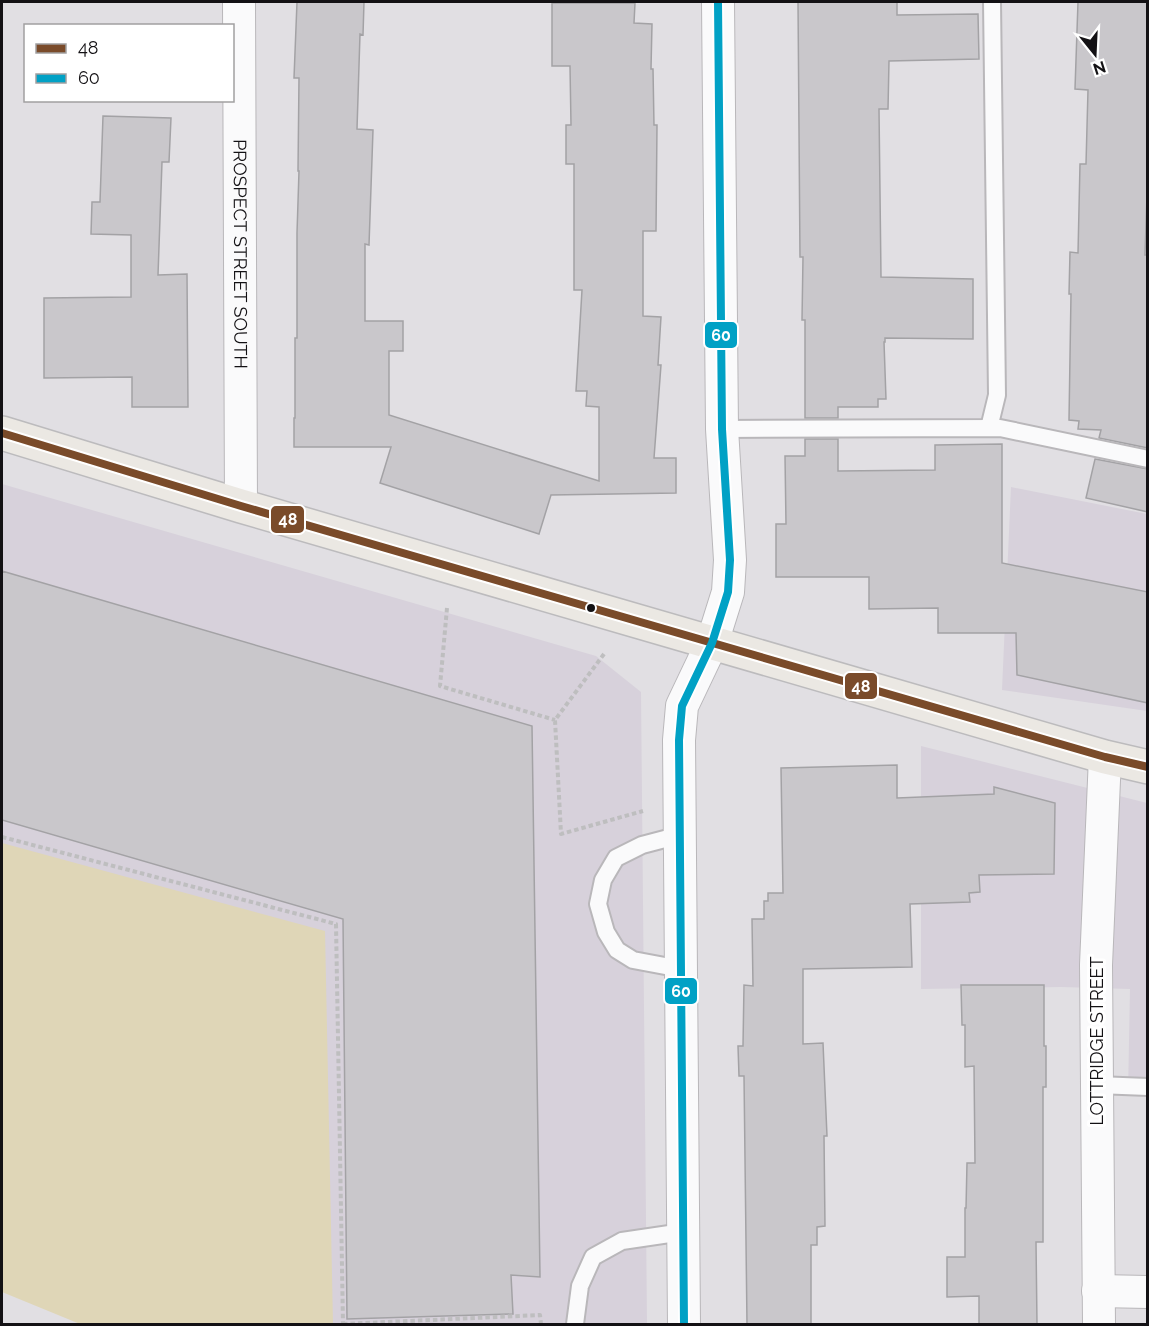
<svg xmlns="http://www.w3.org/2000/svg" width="1149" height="1326" font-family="Raleway,sans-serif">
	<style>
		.built { fill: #d7d1db }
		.green { fill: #dfd6b7 }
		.building { fill: #c9c7cb; stroke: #a3a2a5; stroke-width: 1.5 }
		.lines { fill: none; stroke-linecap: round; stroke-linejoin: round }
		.service-casing { stroke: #b9b7ba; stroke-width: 20 }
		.minor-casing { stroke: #b9b7ba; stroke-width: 34 }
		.primary-casing { stroke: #bcbbbd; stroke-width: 36 }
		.path { stroke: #bebebf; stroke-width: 4; stroke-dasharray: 4.5 3; stroke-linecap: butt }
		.service { stroke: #fafafb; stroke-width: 16 }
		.minor { stroke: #fafafb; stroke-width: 32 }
		.primary { stroke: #ebe8e3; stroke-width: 33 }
		.bus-1-casing { stroke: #fff; stroke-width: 12 }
		.bus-2-casing { stroke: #fff; stroke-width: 12 }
		.bus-1 { stroke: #7a4b2a; stroke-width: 8 }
		.bus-2 { stroke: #01a1c5; stroke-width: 8 }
		.bus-dot { fill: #131114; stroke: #fff; stroke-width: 2 }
		.labels { text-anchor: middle; stroke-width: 6; stroke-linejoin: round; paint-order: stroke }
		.street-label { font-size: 18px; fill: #131114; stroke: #fff }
		.line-badge { stroke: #fff; stroke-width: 2 }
		.badge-label { font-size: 16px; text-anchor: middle; font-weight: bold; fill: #fff }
	</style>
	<rect width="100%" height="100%" fill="#e1dfe3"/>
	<!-- built -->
	<path class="built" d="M2,484L596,656L641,692L647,1324H84L2,1289Z
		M1011,487L1147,514V711L1002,690Z
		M921,746L1147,803V1093L1128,1094L1130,989L1061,987L921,989Z"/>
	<!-- green -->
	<path class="green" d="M2,843L325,931L333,1324H80L2,1292Z"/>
	<!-- building -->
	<path class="building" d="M297,2H364L363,35L360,34L357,129L373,130L369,245L365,244V321H403V351H389V415L599,481V407L586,406L587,391H576L582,290H574V164H566V125H571L570,66H552V3H635L634,23L652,24L651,69H653L654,125H657L656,231H643V316L661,317L658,365H661L654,458H676V493L551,495L539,534L380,483L391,447H294V418H295V338H297V233L299,171H298L299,78H294Z
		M798,2H897V15L978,14L979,59L889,61L888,109H879L881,277L973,279V339L885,338V342H884L886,399H878V407H838V418H805V320H802L803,257H800Z
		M1078,2H1148V165L1145,255H1148V448L1099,438L1101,430L1078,429L1079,421L1069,420L1071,294H1069L1070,252L1078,253L1080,164H1086L1088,90L1075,89Z
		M103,116L171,118L169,162H162L158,275L187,274L188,407H132V377L44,378V298L131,297V235L91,234L92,202H100Z
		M805,439H838V471L935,470V445L1002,444V563L1148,592V703L1017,675L1016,633H938V608L869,609V577H776V524H786L785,456H805Z
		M1095,459L1148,469V512L1086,498Z
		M2,571L532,726L540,1277L511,1275L513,1314L347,1319L343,919L2,820Z
		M897,765V798L994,794V787L1055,803L1054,874L979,875L980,892L969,893L970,902L910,904L912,967L803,969V1044L823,1043L827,1136H824L825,1226L817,1227V1245H811V1324H747L744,1076H739L738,1046H743L744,985L753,986L752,919H764V901H768V893H783L781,768Z
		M961,985H1044V1046H1046V1087H1043V1242H1036L1037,1324H979V1296L947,1297V1257H965V1208H966L967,1163H975L974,1066L965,1067V1025H962Z"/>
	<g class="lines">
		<!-- service casing -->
		<g class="service-casing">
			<path id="service" d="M989,428L997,395L992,2
				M722,429L1000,428L1148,459
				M680,835L642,845L616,858L603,880L598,904L606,932L617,950L633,960L681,969
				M1097,1085L1148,1087
				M575,1324L580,1286L593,1257L622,1241L683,1232"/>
		</g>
		<!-- minor casing -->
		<g class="minor-casing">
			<g id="minor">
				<path id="s1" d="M239,2L241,506"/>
				<path d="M1098,1291L1148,1292"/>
				<path d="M684,1324L679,740L682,706L712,643L728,592L730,560L722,429L718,2"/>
				<path d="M1099,1324L1096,965L1105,757"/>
			</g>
		</g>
		<!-- primary casing -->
		<g class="primary-casing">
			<path id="primary" d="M2,433L241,506L1105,757L1148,767"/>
		</g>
		<!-- path -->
		<path class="path" d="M447,608L440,686L555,720
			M604,654L555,720L561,834L643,811
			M2,837L336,924L343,1324
			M343,1324L540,1315L541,1324"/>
		<!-- service -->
		<use href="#service" class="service"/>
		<!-- minor -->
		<use href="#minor" class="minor"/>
		<!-- primary -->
		<use href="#primary" class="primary"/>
		<!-- bus-1 casing -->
		<g class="bus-1-casing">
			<path id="bus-1" d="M2,433L241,506L1105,757L1148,767"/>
		</g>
		<!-- bus-2 casing -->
		<g class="bus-2-casing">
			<path id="bus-2" d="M684,1324L679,740L682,706L712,643L728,592L730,560L722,429L718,2"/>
		</g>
		<!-- bus-1 -->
		<use href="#bus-1" class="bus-1"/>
		<!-- bus-2 -->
		<use href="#bus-2" class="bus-2"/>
	</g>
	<!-- markers -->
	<circle class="bus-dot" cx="591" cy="608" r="5"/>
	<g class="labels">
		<!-- street labels -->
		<g class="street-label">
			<text dy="6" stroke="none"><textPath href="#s1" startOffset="252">PROSPECT STREET SOUTH</textPath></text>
			<text transform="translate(1097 1041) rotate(-90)" y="6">LOTTRIDGE STREET</text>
		</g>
	</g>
	<g class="line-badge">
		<rect x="704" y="321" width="34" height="28" rx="6" fill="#01a1c5"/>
		<rect x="270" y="505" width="35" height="29" rx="6" fill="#7a4b2a"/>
		<rect x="844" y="672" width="34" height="28" rx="6" fill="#7a4b2a"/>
		<rect x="664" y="977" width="34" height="28" rx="6" fill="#01a1c5"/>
	</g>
	<g class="badge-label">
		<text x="721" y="341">60</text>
		<text x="288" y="525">48</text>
		<text x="861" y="692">48</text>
		<text x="681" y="997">60</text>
	</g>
	<!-- border -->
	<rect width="1149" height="1326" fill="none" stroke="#131114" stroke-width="6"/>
	<!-- legend -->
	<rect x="24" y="24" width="210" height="78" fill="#ffffff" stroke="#a1a0a1" stroke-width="1.5"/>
	<rect x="36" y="44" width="30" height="9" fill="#7a4b2a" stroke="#a1a0a1" stroke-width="1.5"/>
	<text x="78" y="54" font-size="18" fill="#131114">48</text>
	<rect x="36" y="74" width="30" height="9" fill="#01a1c5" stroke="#a1a0a1" stroke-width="1.5"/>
	<text x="78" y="84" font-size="18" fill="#131114">60</text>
	<!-- north arrow -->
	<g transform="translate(1095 54) rotate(162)" stroke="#ffffff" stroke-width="4.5" paint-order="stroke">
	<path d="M0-4.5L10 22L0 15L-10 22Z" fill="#131114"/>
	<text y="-9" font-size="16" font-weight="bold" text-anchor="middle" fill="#131114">N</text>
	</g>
</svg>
